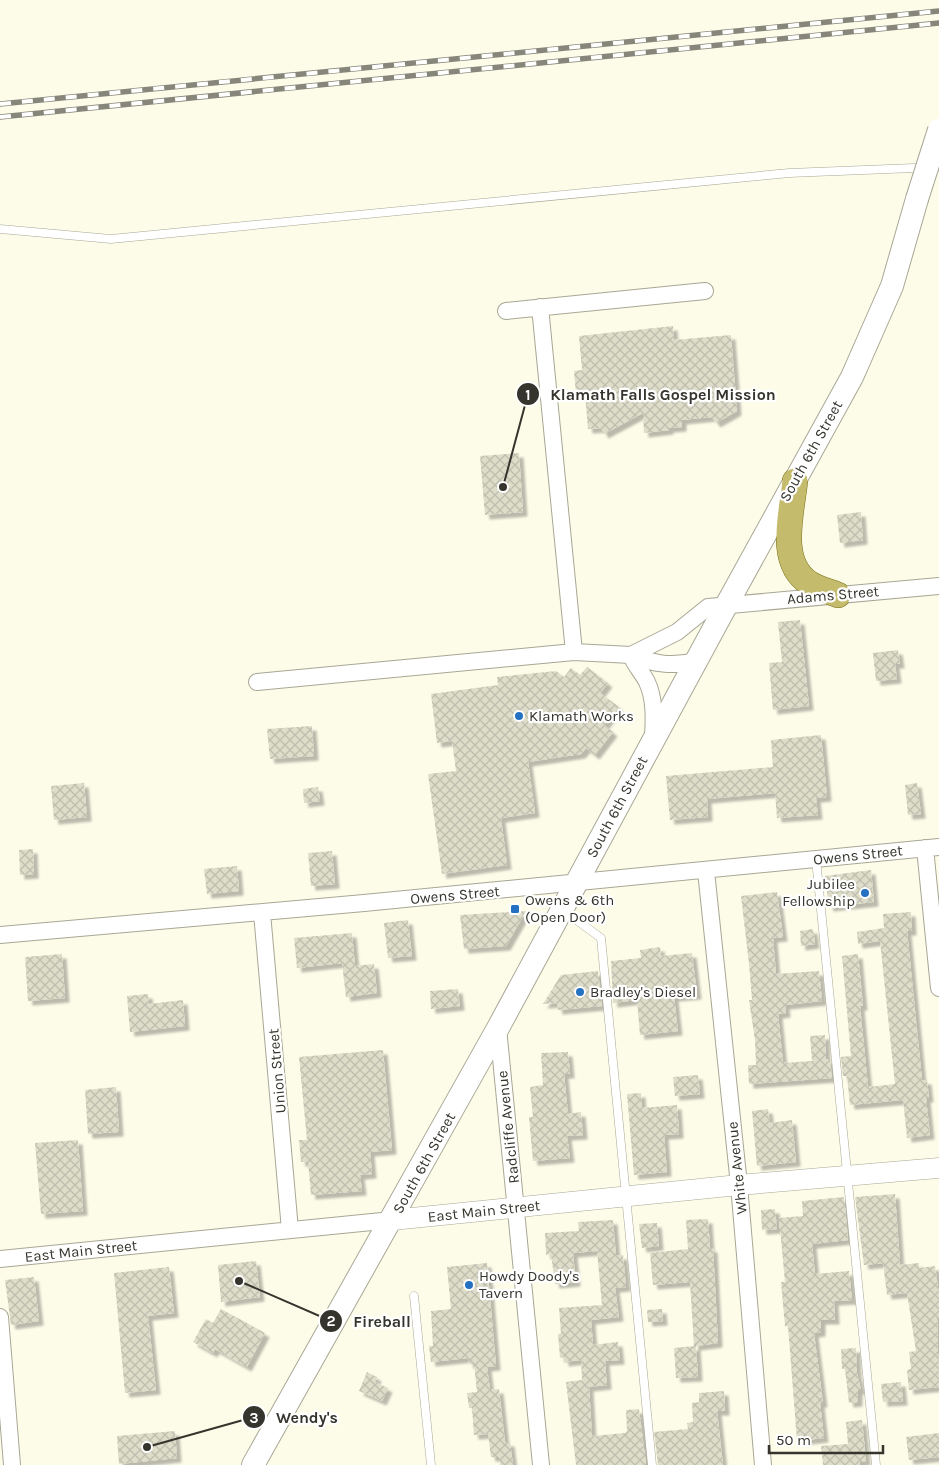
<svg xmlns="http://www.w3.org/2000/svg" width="939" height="1465" font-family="Karla,sans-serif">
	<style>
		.building { fill: url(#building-cross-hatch); filter: url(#shadow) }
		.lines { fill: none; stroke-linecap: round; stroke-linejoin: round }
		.service-casing { stroke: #a8a795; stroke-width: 9 }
		.minor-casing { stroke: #a8a795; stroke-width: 18 }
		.tertiary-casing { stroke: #a8a795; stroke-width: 21 }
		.secondary-casing { stroke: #a8a795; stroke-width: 24 }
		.primary-casing { stroke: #786f16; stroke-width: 26 }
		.service { stroke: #fff; stroke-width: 8 }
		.minor { stroke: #fff; stroke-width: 16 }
		.tertiary { stroke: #fff; stroke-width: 20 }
		.secondary { stroke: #fff; stroke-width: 22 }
		.primary { stroke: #c4bc6c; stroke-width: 25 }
		.rail-casing { stroke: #87867a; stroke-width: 5.5 }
		.rail { stroke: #fff; stroke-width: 4; stroke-dasharray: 11; stroke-linecap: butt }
		.secondary-bridge-casing { stroke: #a8a795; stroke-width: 24; stroke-linecap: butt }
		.secondary-bridge { stroke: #fff; stroke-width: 22 }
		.poi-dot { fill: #2371c0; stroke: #fff; stroke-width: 2 }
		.labels { text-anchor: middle; stroke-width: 4.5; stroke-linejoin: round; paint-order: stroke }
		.street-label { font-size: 15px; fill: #35342d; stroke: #fff }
		.poi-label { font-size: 15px; fill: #35342d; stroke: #fff; text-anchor: start }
		.leader { fill: none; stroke: #35342d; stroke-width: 2 }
		.callout-dot { fill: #35342d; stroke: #fff; stroke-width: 2 }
		.mark-label { font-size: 15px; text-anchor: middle; font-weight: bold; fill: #fff }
		.callout-label { font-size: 16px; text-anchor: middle; font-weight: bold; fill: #35342d; stroke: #fff; stroke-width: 4.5; stroke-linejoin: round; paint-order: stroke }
	</style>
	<defs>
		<pattern id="building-cross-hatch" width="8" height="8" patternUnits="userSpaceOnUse" patternTransform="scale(1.25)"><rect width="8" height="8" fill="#deddca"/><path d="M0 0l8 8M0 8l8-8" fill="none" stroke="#bfbeae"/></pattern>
		<filter id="shadow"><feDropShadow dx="4.5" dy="4.5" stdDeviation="1" flood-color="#0004"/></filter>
	</defs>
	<rect width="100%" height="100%" fill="#fdfce9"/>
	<!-- building -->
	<path class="building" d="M673,326L674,340L731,335L737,411L716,423L712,417L682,420V427L669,428V430L644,433L643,413L604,434L601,428L588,429L585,393L576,394L574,371L582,370L579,336Z
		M519,453L523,512L485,515L480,456Z
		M861,512L863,540L840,543L837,515Z
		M800,620L809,706L773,710L769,663L782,662L778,622Z
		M898,650L900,664H895L897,679L876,681L873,653Z
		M587,667L608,683L600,693L619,707L604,725L613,732L595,755L586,748L581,754L528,762L535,813L501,818L507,865L442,874L428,774L456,771L452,741L437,743L431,694L498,685L497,677L556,671L564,677L571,668L580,675Z
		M312,726L314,756L270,759L267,729Z
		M821,735L827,797L816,798L818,815L777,818L775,793L707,799L708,817L670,820L666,776L773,767L771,740Z
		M84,783L87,817L54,820L51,786Z
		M917,783L921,814L908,815L905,785Z
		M318,787L320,801L304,803L303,789Z
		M33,849L34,874L20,875L19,850Z
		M332,851L335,884L311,886L308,853Z
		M237,866L239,891L207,894L204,869Z
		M871,870L874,902L829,907L825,876Z
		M777,892L783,937L773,938L776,974L819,971L822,1001L785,1005L786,1013L778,1014L783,1063L812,1061L810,1036L825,1035L826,1059H830L832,1078L749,1084L748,1065H756L755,1040L749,1000H752L749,964L741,896Z
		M526,911L506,946L464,949L460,915Z
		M911,912L912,931H907L922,1080H927L929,1098H926L930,1135L907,1138L903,1100L850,1105L847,1076H843L841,1057L851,1056L842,956L858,954L863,1006H860L868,1087L895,1084L880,941L858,944L857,932L884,928L883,914Z
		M408,920L412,956L388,958L384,923Z
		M813,929L815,944L801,946L800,931Z
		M352,933L355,966L374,964L377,993L346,997L342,963L297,968L294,938Z
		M660,947L661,956L692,953L697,995L674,997L678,1031L640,1035L637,1000L613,1003L611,961L641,958L640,950Z
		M62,954L65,998L28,1001L25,957Z
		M598,971L602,1006L558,1010L557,1003L543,1004L561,975Z
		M458,989L460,1006L431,1009L430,991Z
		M148,994L149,1004L183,1000L185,1026L130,1032L127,996Z
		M383,1050L392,1150L370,1152L372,1174L360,1175L362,1191L311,1195L308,1162H301L299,1140H307L299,1057Z
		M568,1052L570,1074H564L568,1114L581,1112L583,1135L567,1136L570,1158L533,1161L529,1117H533L530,1087L543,1085L541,1053Z
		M698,1075L700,1094L675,1096L673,1077Z
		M116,1087L119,1132L88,1134L85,1090Z
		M641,1093L642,1108L677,1105L679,1134L664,1135L667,1172L634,1175L627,1094Z
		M768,1109L770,1123L792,1120L796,1162L757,1166L752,1111Z
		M78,1140L83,1211L41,1214L35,1143Z
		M895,1194L900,1265L919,1263V1268L935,1266L939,1295V1318H937L939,1387L909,1390L907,1370L911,1369L909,1352L916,1351L907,1293L887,1295L883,1263L864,1265L855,1197Z
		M844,1197L848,1240L812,1244L815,1274L849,1271L852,1300L834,1301L835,1320H821V1332L814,1333L823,1403H820L824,1438L797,1441L788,1326H785L781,1282H785L779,1218L803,1216L802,1201Z
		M775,1209L777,1229L762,1230L761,1210Z
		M708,1219L710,1248H713L718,1343L696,1346L698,1377L676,1378L674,1348L694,1346L690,1282L653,1285L650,1253L688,1249L686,1220Z
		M613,1220L616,1256L623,1255L626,1287L615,1288L619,1317L591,1320L593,1345L618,1342L620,1360L605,1361L607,1385L589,1387L592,1436L625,1433L627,1431L626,1410L639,1409L646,1465H576L566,1382L582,1380L581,1360L564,1362V1357L560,1358L558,1334L561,1333L559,1308L602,1305L597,1251L573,1253L576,1282L555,1284L551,1254L546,1255L545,1233L579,1231L578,1222Z
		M657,1223L659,1246L642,1248L639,1224Z
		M256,1261L260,1297L221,1302L218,1265Z
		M487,1263L496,1366L487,1367L490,1390L499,1389L505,1442H510L513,1465H500L499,1457H491L488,1434L474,1435L472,1408H469L467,1393L477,1392L474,1364H469L468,1358L431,1362L429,1346H433L431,1311L451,1309L447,1267Z
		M169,1267L174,1313L148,1316L156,1390L125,1393L114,1273Z
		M34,1277L39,1321L11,1325L5,1280Z
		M221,1309L265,1333L247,1367L215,1349L213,1353L193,1342L206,1319L213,1323Z
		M662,1309L663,1321L648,1322L647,1310Z
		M856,1348L857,1373L861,1390H858V1402L849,1403L845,1369H842L841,1349Z
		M367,1372L377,1377L375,1382L388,1388L382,1401L359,1391Z
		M901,1382L903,1401L883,1402L881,1384Z
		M724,1391L725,1411H717L723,1465H658L654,1432L688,1429L687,1423L693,1422L692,1403L699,1402V1393Z
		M862,1420L866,1461L860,1462V1465H823L821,1446L848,1444L846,1422Z
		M175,1431L177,1458L119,1464L117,1436Z
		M939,1433V1457L909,1460L906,1437Z"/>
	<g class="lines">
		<!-- service casing -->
		<g class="service-casing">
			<path id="service" d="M0,229L111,239L789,173L939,167
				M816,859L876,1465
				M563,910L601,938L652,1465
				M414,1296L431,1465"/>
		</g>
		<!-- minor casing -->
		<g class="minor-casing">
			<path id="minor" d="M540,307L574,652
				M506,311L705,291
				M631,655C635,666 642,672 647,682C655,699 654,719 653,737
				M631,655C654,664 672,667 696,661
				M257,682L574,652L631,655L677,632L708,607L939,586
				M925,848L939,988
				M706,871L739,1185L763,1465
				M262,913L290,1230
				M0,935L364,903L939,847
				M498,1028L541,1465
				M0,1259L392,1220
				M0,1317L12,1465"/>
		</g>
		<!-- tertiary casing -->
		<g class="tertiary-casing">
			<path id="tertiary" d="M392,1220L739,1185L939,1168"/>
		</g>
		<!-- secondary casing -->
		<g class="secondary-casing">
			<path id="secondary" d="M253,1465L498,1028L727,604L852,377L892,286L917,199"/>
		</g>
		<!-- primary casing -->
		<g class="primary-casing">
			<path id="primary" d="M795,481C792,512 777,562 809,583C817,589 829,591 838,595"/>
		</g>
		<!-- service -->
		<use href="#service" class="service"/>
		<!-- minor -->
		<use href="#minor" class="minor"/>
		<!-- tertiary -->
		<use href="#tertiary" class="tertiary"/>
		<!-- secondary -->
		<use href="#secondary" class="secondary"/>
		<!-- primary -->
		<use href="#primary" class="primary"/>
		<!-- rail casing -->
		<g class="rail-casing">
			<path id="rail" d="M0,104L939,11
				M0,117L939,23"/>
		</g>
		<!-- rail -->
		<use href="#rail" class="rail"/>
		<!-- secondary-bridge casing -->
		<g class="secondary-bridge-casing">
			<path id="secondary-bridge" d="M917,199L939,130"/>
		</g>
		<!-- secondary-bridge -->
		<use href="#secondary-bridge" class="secondary-bridge"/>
	</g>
	<!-- markers -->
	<g class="poi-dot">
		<circle cx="519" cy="716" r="5"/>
		<circle cx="865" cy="893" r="5"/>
		<rect x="510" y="904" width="10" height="10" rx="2.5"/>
		<circle cx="580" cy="992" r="5"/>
		<circle cx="469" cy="1285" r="5"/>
	</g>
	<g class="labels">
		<!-- street labels -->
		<g class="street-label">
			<text transform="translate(811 451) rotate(-61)" y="5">South 6th Street</text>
			<text transform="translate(833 595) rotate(-5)" y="5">Adams Street</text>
			<text transform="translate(617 807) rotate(-62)" y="5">South 6th Street</text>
			<text transform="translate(858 855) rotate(-6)" y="5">Owens Street</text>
			<text transform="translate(455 895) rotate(-5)" y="5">Owens Street</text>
			<text transform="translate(277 1071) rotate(-95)" y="5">Union Street</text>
			<text transform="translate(508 1127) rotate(-96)" y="5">Radcliffe Avenue</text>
			<text transform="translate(424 1163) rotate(-61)" y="5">South 6th Street</text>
			<text transform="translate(737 1168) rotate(-96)" y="5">White Avenue</text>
			<text transform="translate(484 1211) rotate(-6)" y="5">East Main Street</text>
			<text transform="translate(81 1251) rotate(-6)" y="5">East Main Street</text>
		</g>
		<!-- poi labels -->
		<g class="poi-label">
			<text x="529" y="721">Klamath Works</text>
			<text x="855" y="889" text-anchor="end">Jubilee<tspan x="855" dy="17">Fellowship</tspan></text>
			<text x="525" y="905">Owens &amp; 6th<tspan x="525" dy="17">(Open Door)</tspan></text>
			<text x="590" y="997">Bradley's Diesel</text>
			<text x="479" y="1281">Howdy Doody's<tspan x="479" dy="17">Tavern</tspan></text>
		</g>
	</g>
	<!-- callouts -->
	<path class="leader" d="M503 487L528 394M239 1281L331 1321M147 1447L254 1417"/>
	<g class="callout-dot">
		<circle cx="503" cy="487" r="5"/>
		<circle cx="239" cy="1281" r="5"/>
		<circle cx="147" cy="1447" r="5"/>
		<circle cx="528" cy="394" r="12"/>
		<circle cx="331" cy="1321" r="12"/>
		<circle cx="254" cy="1417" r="12"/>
	</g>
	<g class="mark-label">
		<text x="528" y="400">1</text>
		<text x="331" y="1326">2</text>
		<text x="254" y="1423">3</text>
	</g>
	<g class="callout-label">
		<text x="663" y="400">Klamath Falls Gospel Mission</text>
		<text x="382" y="1327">Fireball</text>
		<text x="307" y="1423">Wendy's</text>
	</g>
	<!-- scale -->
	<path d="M769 1445v8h114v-8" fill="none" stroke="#35342d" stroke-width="2.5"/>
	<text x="776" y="1445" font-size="15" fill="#35342d" stroke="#ffffff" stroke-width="4" paint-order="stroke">50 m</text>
</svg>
